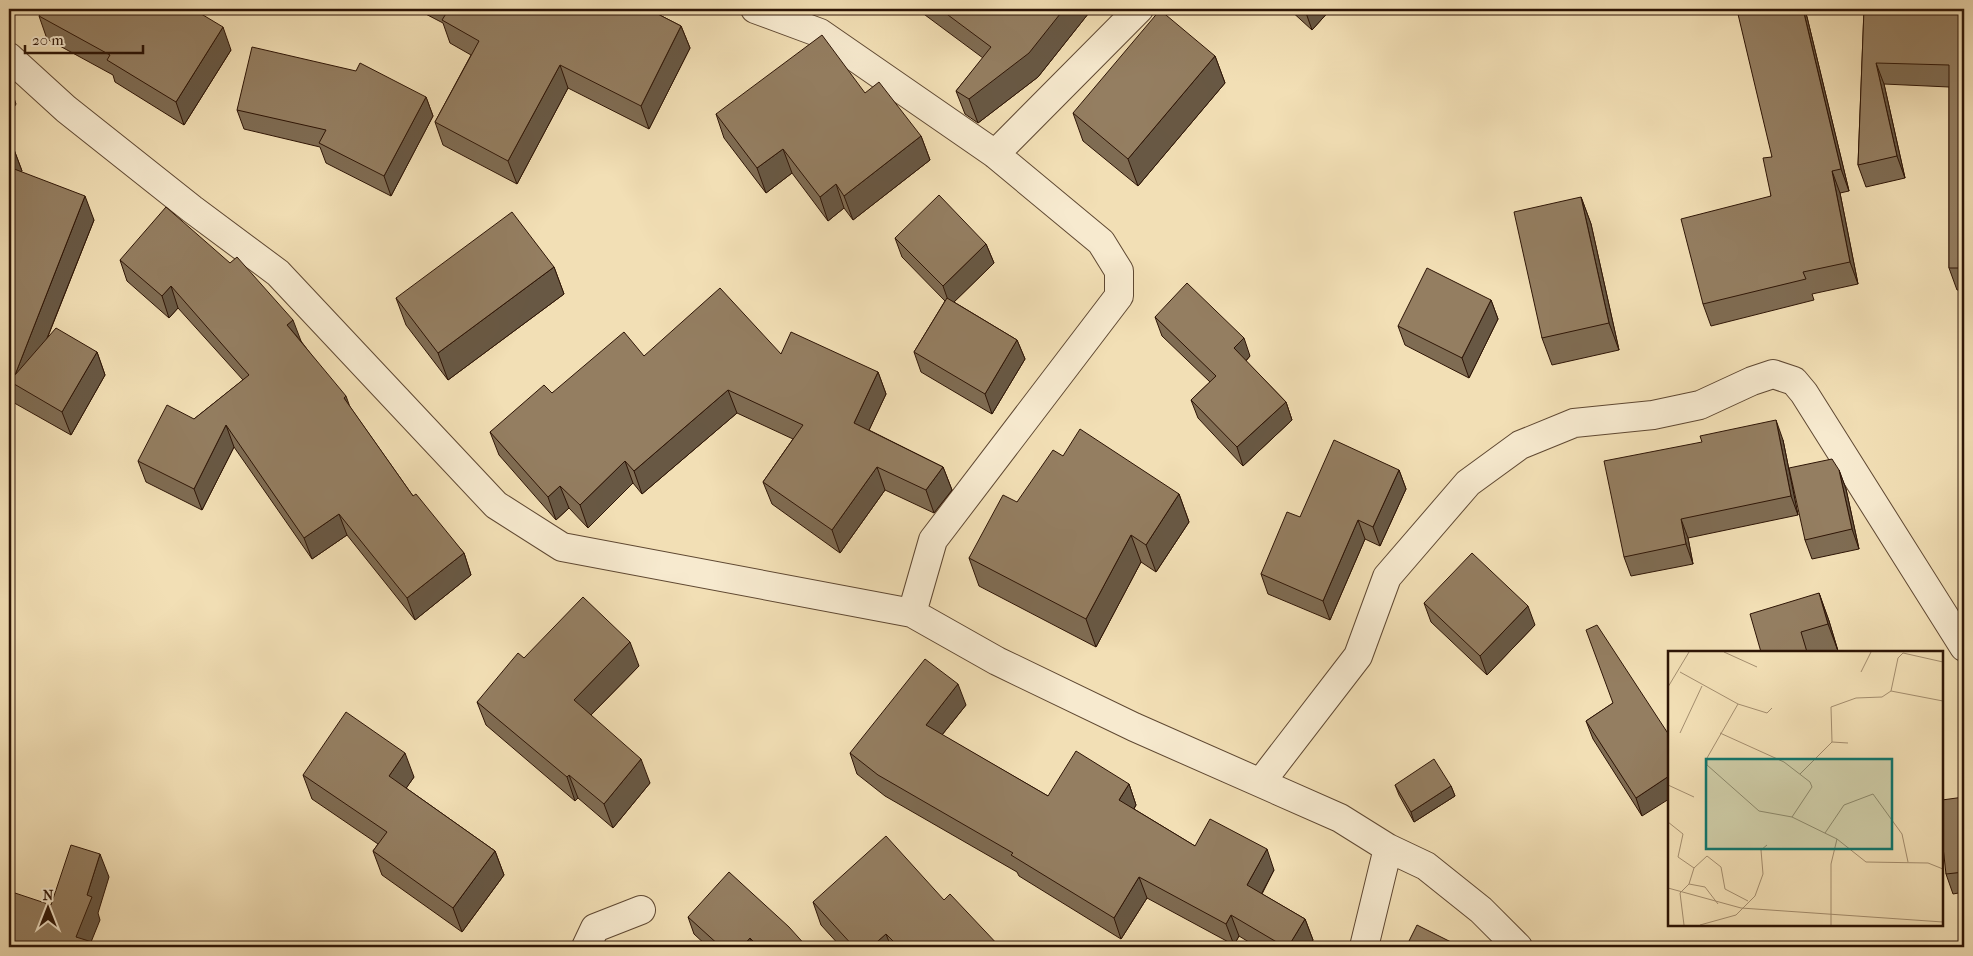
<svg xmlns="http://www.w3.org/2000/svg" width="1973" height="956" font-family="'IM FELL French Canon',serif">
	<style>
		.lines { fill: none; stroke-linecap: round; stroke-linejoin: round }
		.minor-casing { stroke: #5f4832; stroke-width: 30 }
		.minor { stroke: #f7eacf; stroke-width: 28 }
		.wall { fill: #7f6c53; stroke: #2e1506 }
		.shaded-wall { fill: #685844; stroke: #2e1506 }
		.building { fill: #947e61; stroke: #2e1506 }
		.inset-road { fill: none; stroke: #a48e6f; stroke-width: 1 }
		.view { fill: #0f766e; fill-opacity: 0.15; stroke: #0f766e; stroke-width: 2.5 }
		.inset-edge { fill: none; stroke: #2e1506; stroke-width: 2.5 }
	</style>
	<rect width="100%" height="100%" fill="#f2dfb5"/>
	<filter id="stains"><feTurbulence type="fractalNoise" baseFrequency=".004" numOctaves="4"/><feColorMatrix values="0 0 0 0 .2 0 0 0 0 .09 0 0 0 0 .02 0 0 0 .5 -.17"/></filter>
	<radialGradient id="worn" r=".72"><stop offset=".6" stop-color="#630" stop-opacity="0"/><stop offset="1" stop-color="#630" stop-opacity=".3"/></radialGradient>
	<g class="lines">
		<!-- minor casing -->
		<g class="minor-casing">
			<path id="minor" d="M755,9L820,33L995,154L1101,242L1119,271V296L933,540L912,613
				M9,57L66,109L192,209L278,273L496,505L562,547L912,613L997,661L1134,727L1340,818L1388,848L1364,947
				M995,154L1139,9
				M1261,782L1358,656L1387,577L1468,483L1520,445L1574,423L1653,415L1700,405L1752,381L1773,374L1794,381L1804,393L1964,647
				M1388,848L1426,866L1481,910L1518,947
				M586,947L595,928L641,910"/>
		</g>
		<!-- minor -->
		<use href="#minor" class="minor"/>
	</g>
	<!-- wall -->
	<path class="wall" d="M416,9H648L681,26L690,48L649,129L568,88L517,184L443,145L435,122L471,55L450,43L443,23Z
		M917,9H1092L1038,77L978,123L965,114L956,91L983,58Z
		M1289,9H1331L1312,30Z
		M1803,9H1804L1807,17L1849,191L1840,193L1858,284L1812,294L1814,300L1711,326L1703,304L1771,196L1772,157Z
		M1864,9H1964V290H1957L1949,268V87L1884,84L1905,178L1866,187L1858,165Z
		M39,16L231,50L184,125L115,82L113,75L47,39Z
		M1215,56L1225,83L1138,186L1083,141L1073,113Z
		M865,93L921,136L930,160L853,220L844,208L828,221L792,173L766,193L724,138L716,114Z
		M426,97L433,116L391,196L326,163L320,147L244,129L237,110Z
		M13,147L22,171L21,172L94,220L47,339L97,352L105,375L71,435L9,400V153Z
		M1581,197L1591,224L1619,350L1552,365L1542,338Z
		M895,238L986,244L994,263L954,302L1017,340L1025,359L992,414L921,372L914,352L945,301L902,257Z
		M120,260L301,341L350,407L413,496L464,553L471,575L415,620L347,535L312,559L234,447L202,510L146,482L138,461L194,419L243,380L178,308L169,318L127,281Z
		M554,267L564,294L448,380L406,325L396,298Z
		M1491,300L1498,319L1469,378L1405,345L1398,326Z
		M1155,317L1250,356L1246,361L1286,402L1292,420L1243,466L1198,418L1191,400L1210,382L1162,336Z
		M781,354L878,372L886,394L869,430L943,467L952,490L934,513L885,490L840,553L772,504L763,482L793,439L737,413L642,494L633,483L588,528L569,508L556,520L499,455L490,432L552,393L644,356Z
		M1783,440L1798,515L1688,538L1693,564L1631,576L1624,557Z
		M1063,456L1179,494L1189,522L1156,572L1141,562L1096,647L979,586L969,558L1017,502Z
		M1399,470L1406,489L1380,546L1365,539L1330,620L1268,594L1261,574L1300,517Z
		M1839,470L1846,489L1859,549L1812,559L1805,540Z
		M1819,593L1829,621L1838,651L1834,652H1761Z
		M1424,603L1535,625L1487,675L1431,622Z
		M524,658L639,666L591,715L650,783L613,828L578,798L575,801L486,725L477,702Z
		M1613,703L1642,816L1593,739L1586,721Z
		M966,705L942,735L1048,796L1129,784L1136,805L1134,809L1195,846L1274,870L1262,894L1305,919L1313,940L1309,947H1257L1239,936L1234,945L1147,898L1121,939L1019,876L1017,872L885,796L857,774L850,753Z
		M303,775L414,777L406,788L495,851L504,875L462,932L382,875L373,851L378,844L312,799Z
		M1395,785L1451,786L1455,796L1414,822L1399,795Z
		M1964,797V892L1953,894L1946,874Z
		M944,900L1000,947H841L821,925L813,902Z
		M688,917L807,947H708L694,934Z"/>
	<!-- shaded-wall -->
	<path class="shaded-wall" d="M1064,9H1092L1038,77L978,123L969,99Z
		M1306,9H1331L1312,30L1305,10Z
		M1803,9H1804L1807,17L1849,191L1841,169Z
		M681,26L690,48L649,129L641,106Z
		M223,27L231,50L184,125L176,102Z
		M1215,56L1225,83L1138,186L1128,159Z
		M1876,63L1884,84L1905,178L1897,156Z
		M560,65L568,88L517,184L508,161Z
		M9,83L16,104L9,116Z
		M426,97L433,116L391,196L384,176Z
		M921,136L930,160L853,220L844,196Z
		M13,147L22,171L9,187V153Z
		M783,149L792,173L766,193L757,168Z
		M1832,171L1840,193L1858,284L1850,262Z
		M836,184L844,208L828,221L820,197Z
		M85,196L94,220L26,391L15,375Z
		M1581,197L1591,224L1619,350L1609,323Z
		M986,244L994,263L950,306L943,286Z
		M554,267L564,294L448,380L438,353Z
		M171,286L178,308L169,318L162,296Z
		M1491,300L1498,319L1469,378L1462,358Z
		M293,320L301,341L287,325Z
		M1244,338L1250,356L1240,367L1234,348Z
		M1017,340L1025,359L992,414L985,394Z
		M97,352L105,375L71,435L62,412Z
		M878,372L886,394L862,445L854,423Z
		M728,390L737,413L642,494L634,471Z
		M346,396L354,418L344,398Z
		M1286,402L1292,420L1243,466L1237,447Z
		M1776,420L1783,440L1798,515L1791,496Z
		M226,425L234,447L202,510L194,489Z
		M625,461L633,483L588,528L580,505Z
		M877,467L885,490L840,553L832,530Z
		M943,467L952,490L934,513L926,490Z
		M1399,470L1406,489L1380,546L1373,527Z
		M1839,470L1846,489L1859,549L1852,529Z
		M560,486L569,508L556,520L548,497Z
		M1179,494L1189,522L1156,572L1146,545Z
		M339,514L347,535L312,559L304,538Z
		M1681,519L1688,538L1693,564L1686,544Z
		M1358,520L1365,539L1330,620L1323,601Z
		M1131,535L1141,562L1096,647L1086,619Z
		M464,553L471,575L415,620L407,598Z
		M1819,593L1829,621L1838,651L1828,624Z
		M1528,606L1535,625L1487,675L1480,656Z
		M630,642L639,666L582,724L574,700Z
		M958,684L966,705L933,746L926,725Z
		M405,753L414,777L398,800L389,776Z
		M641,759L650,783L613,828L604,804Z
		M569,775L578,798L575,801L567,777Z
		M1669,776V799L1642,816L1636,798Z
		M1129,784L1136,805L1126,821L1119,800Z
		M1451,786L1455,796L1414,822L1411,812Z
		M1267,849L1274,870L1255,906L1247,885Z
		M495,851L504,875L462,932L453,908Z
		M100,854L109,877L98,913L100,920L89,947L76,937L87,895Z
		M1139,877L1147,898L1121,939L1114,918Z
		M1231,915L1239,936L1234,945L1226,924Z
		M1305,919L1313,940L1309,947H1288Z
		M886,934L891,947H871Z
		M750,938L754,947H742Z"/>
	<!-- building -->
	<path class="building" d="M43,9H193L223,27L176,102L107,60L110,55L39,16Z
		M449,9H648L681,26L641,106L560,65L508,161L435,122L479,41L442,20Z
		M940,9H1064L1029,53L969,99L956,91L991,47Z
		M1743,9H1803L1841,169L1832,171L1850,262L1803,272L1806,279L1703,304L1681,219L1771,196L1763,158L1772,157L1737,10Z
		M1864,9H1964V268H1949V65L1876,63L1897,156L1858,165Z
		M1160,10L1215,56L1128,159L1073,113Z
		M822,35L865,93L879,82L921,136L844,196L836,184L820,197L783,149L757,168L716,114Z
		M252,47L356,71L360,63L426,97L384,176L319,143L326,130L237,110Z
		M9,144L13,147L9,153Z
		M9,167L85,196L15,375L56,328L97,352L62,412L9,381Z
		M939,195L986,244L943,286L895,238Z
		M1581,197L1609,323L1542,338L1514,212Z
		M166,207L230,263L237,257L293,320L287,325L346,396L344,398L413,496L416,494L464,553L407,598L339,514L304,538L226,425L194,489L138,461L167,405L194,419L249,375L171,286L162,296L120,260Z
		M512,212L554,267L438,353L396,298Z
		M1427,268L1491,300L1462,358L1398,326Z
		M1187,283L1244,338L1234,348L1286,402L1237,447L1191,400L1216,376L1155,317Z
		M720,288L781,354L791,332L878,372L854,423L943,467L926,490L877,467L832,530L763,482L803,425L728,390L634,471L625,461L580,505L560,486L548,497L490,432L544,385L552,393L624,332L644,356Z
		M947,298L1017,340L985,394L914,352Z
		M1776,420L1791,496L1681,519L1686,544L1624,557L1604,461L1702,442L1700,436Z
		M1080,429L1179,494L1146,545L1131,535L1086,619L969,558L1003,495L1017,502L1053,450L1063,456Z
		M1334,440L1399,470L1373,527L1358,520L1323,601L1261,574L1287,512L1300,517Z
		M1832,459L1839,470L1852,529L1805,540L1789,468Z
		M1472,553L1528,606L1480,656L1424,603Z
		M1819,593L1828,624L1801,632L1807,652H1761L1750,614Z
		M583,597L630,642L574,700L641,759L604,804L569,775L567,777L477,702L518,653L524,658Z
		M1597,625L1669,735V776L1636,798L1586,721L1613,703L1586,630Z
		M925,659L958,684L926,725L1048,796L1076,751L1129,784L1119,800L1195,846L1210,819L1267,849L1247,885L1305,919L1288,947H1285L1231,915L1226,924L1139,877L1114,918L1011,855L1013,853L878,775L850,753Z
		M346,712L405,753L389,776L495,851L453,908L373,851L387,832L303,775Z
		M1434,759L1451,786L1411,812L1395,785Z
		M1964,797V872L1946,874L1942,838V800Z
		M886,836L944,900L950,894L1000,947H899L886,934L871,947H854L813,902Z
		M71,845L100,854L87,895L92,897L76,937L108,947H9V891L51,905Z
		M729,872L789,927L807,947H759L750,938L742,947H721L688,917Z
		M1417,925L1461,947H1406Z"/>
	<!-- overview -->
	<g transform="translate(1668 651)">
		<rect width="275" height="275" fill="#f2dfb5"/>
		<path class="inset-road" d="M56,1L89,16M12,21L70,53L99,62L104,57M193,21L203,1M0,36L21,1M223,40L275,50M70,53L39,107V114L91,160L124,166L169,188L163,213V274M12,82L34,35M52,82L116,111L142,131L144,136L124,166M164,91L180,92M132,123L164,91L163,56L188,47L214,46L223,40L230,7L235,2L275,11M0,134L26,146M0,171L15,183L10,206L26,217L21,233L12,242L16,274M157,182L176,154L205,143L234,183L240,211M169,188L198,211L260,212L275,218M26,217L39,205L53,216L57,238L80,250M21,233L37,236L50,253M0,237L73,257L275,271M32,274L68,264L87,245L95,223L93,199L99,194"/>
		<path class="view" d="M38,108H224V198H38Z"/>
		<rect width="275" height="275" class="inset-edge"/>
	</g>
	<!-- margin -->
	<rect width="1973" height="956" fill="none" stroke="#f2dfb5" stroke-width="30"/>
	<rect x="10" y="10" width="1953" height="936" fill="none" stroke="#2e1506" stroke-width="2.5"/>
	<rect x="15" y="15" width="1943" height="926" fill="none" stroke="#2e1506"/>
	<!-- north arrow -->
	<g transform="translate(48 908)" stroke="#f7eacf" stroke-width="4" paint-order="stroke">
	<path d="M0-4L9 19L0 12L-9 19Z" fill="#2e1506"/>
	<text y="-8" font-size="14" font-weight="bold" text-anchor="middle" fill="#2e1506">N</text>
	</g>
	<!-- scale -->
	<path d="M25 45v8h118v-8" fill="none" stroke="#2e1506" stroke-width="2.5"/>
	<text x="32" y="45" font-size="15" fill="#2e1506" stroke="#f7eacf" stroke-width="4" paint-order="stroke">20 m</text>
	<rect width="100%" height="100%" filter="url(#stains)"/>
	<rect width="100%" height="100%" fill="url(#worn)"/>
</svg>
